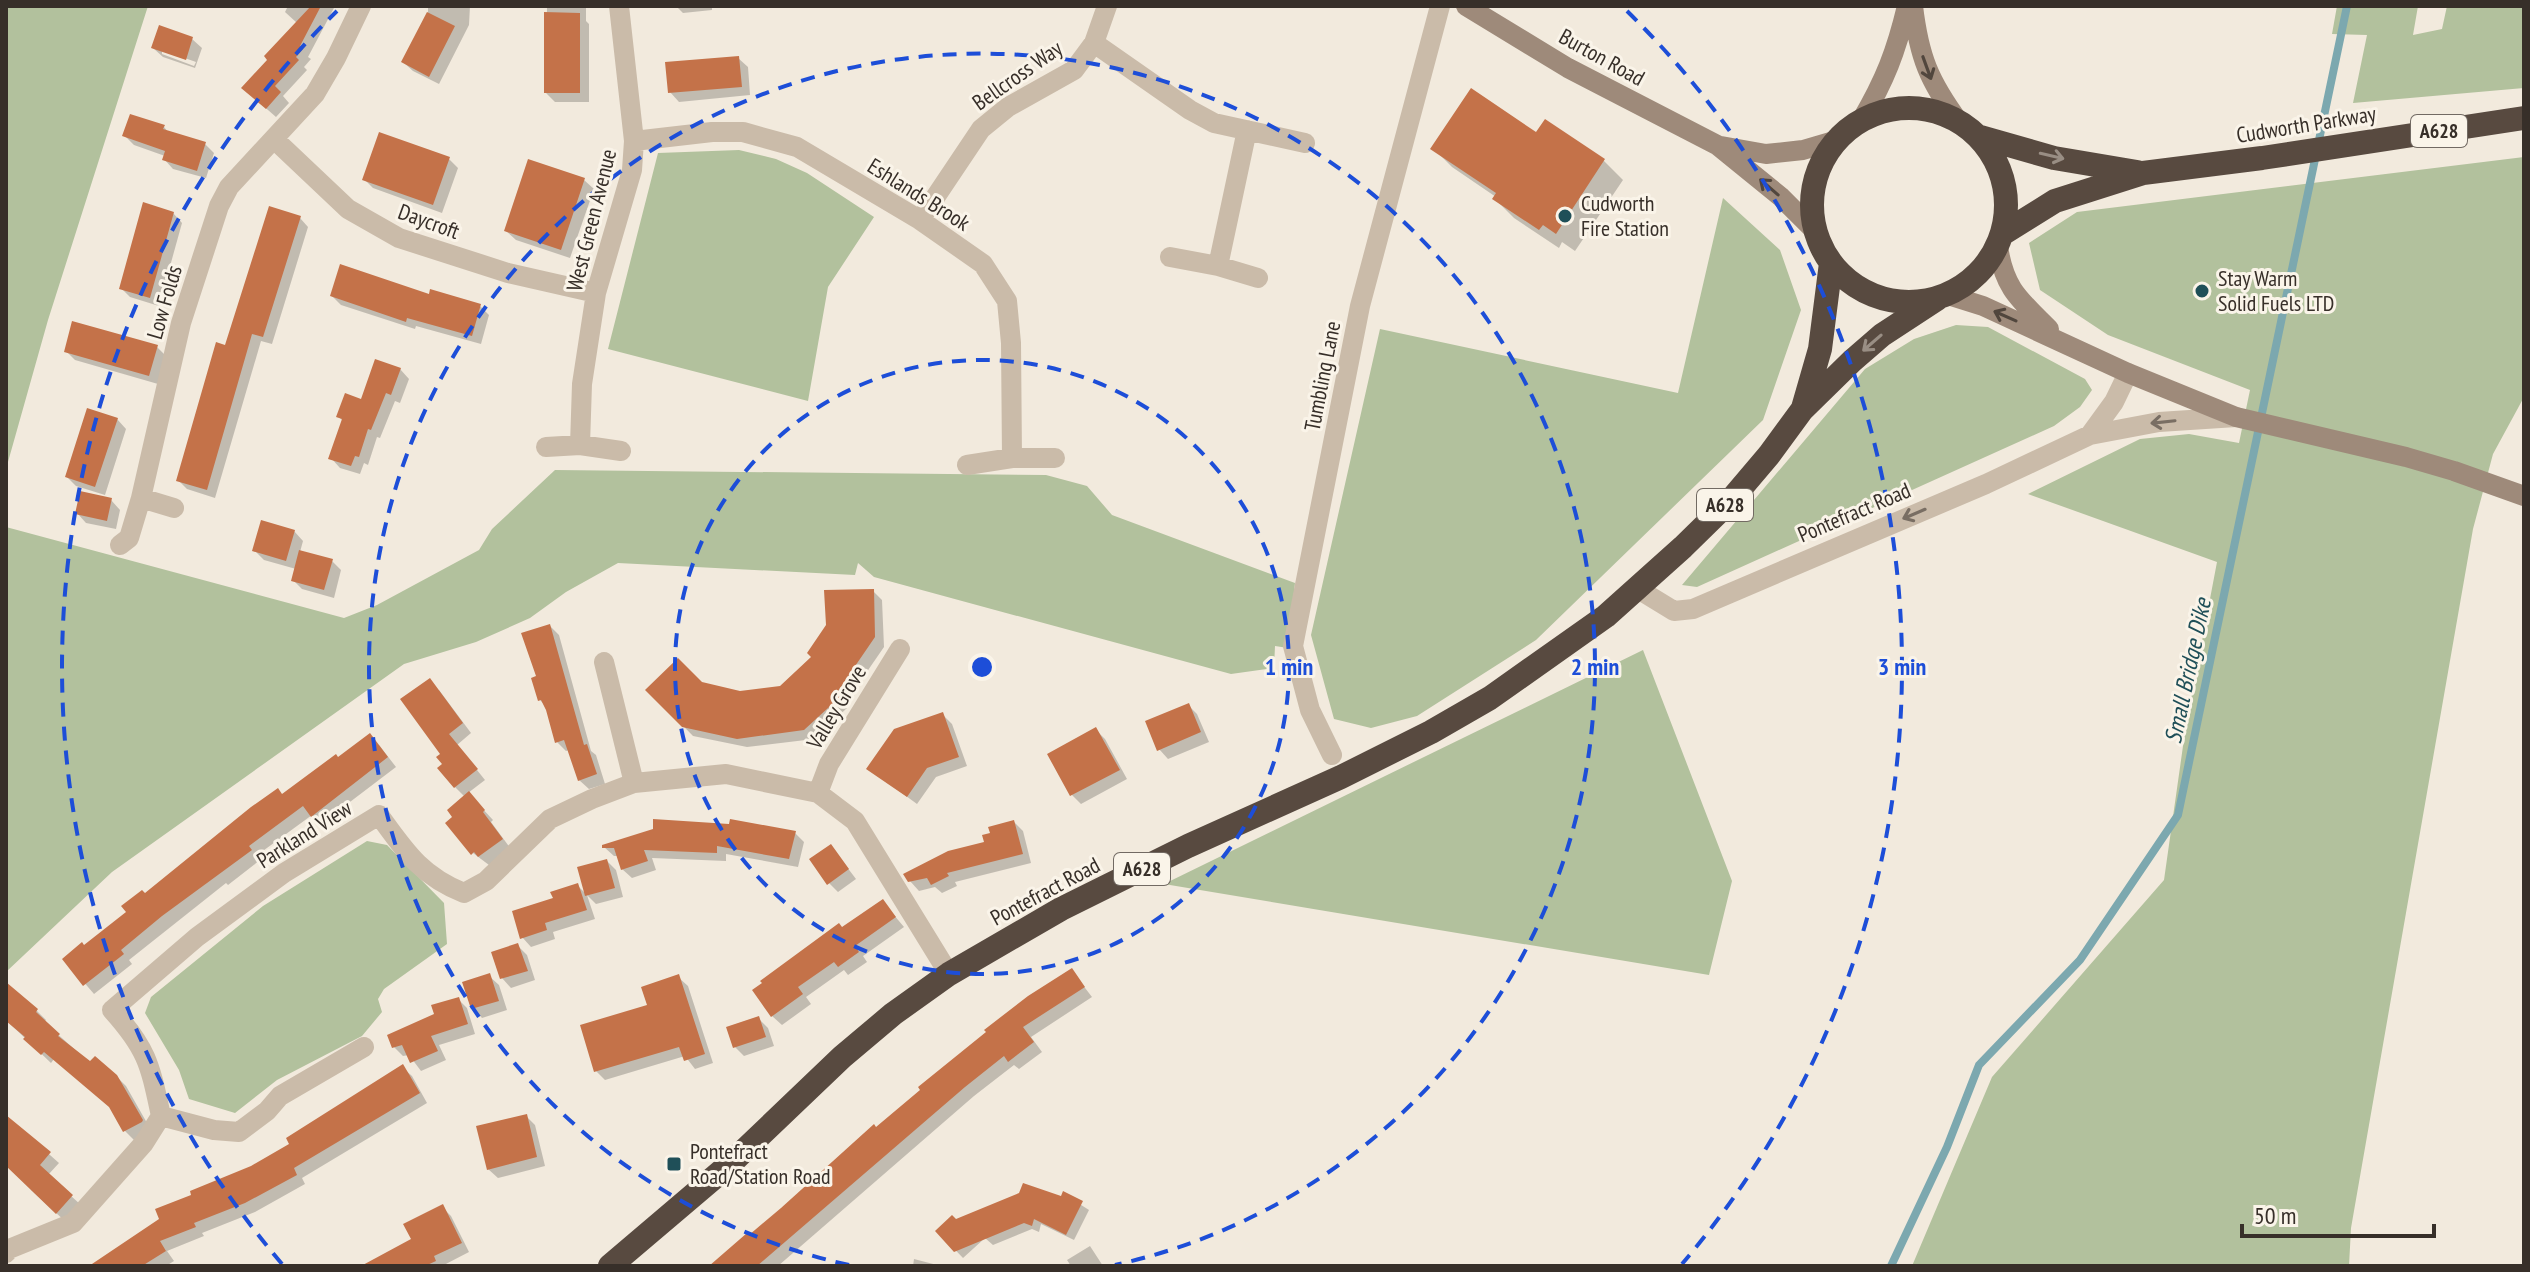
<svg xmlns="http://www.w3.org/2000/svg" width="2530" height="1272" font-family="'PT Sans Narrow',sans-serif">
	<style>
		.green { fill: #b2c19d }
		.shadow { fill: #0003; fill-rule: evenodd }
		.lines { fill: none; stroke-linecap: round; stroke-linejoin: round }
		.stream { stroke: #7ca8af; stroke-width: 8 }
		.building { fill: #c47249 }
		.street { stroke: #cabba9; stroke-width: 20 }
		.secondary { stroke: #9e8a7a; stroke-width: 20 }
		.highway { stroke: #584a40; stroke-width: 24 }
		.oneway { stroke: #51463d }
		.oneway2 { stroke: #998e84 }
		.oneway3 { stroke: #796e63 }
		.ring { fill: none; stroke: #1d4ed8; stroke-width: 4; stroke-dasharray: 14 10 }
		.poi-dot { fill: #1f4f58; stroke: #faf4e9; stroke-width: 3 }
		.labels { text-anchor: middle; stroke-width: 6; stroke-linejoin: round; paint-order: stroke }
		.shield { fill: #faf4e9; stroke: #726a63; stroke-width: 2 }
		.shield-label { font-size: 20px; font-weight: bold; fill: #372f29 }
		.street-label { font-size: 22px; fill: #372f29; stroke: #faf4e9 }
		.poi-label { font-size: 22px; fill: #372f29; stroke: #faf4e9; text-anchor: start }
		.water-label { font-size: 24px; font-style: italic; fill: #1f4f58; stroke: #faf4e9 }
		.centre { fill: #1d4ed8; stroke: #faf4e9; stroke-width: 4 }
		.ring-label { font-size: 24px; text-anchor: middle; font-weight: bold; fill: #1d4ed8; stroke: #faf4e9; stroke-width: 6; stroke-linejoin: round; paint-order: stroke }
	</style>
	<rect width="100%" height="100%" fill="#f2eadd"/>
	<!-- green -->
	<path class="green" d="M6,6H148L48,320L6,469Z
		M2337,6H2418L2413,35L2442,29L2447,6H2524V88L2353,103L2367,35L2332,34Z
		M739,150L776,159L807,173L874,217L828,287L808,401L608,349L658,153Z
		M2524,157V397L2493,454L2473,529L2351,1228L2349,1266H1912L1992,1077L2164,880L2186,725L2217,562L2028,494L2140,439L2189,434L2239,443L2250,390L2108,335L2040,290L2029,243L2077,212Z
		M1723,198L1780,250L1801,310L1763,420L1536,640L1417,716L1371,728L1334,719L1311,635L1380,329L1678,393Z
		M1956,325L1988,327L2085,379L2092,390L2080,407L2054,426L1697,587L1682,585L1865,369L1914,339Z
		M555,470L1046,475L1087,486L1112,515L1295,583L1288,648L1275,646L1274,668L1231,674L874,577L858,563L855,575L618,563L566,592L530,618L476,642L404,664L112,872L6,972V527L344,618L377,605L479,550L492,529Z
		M1643,650L1732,881L1709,975L1164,884Z
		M367,841L387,845L444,903L447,944L384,989L378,999L382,1012L362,1036L277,1080L235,1113L189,1099L179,1070L145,1013L151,997L263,906Z"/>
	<!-- shadow -->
	<path class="shadow" d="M288,6H335L308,57L311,59L304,67L307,70L283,96L289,103L276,117L253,97L270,60L297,23L285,12Z
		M428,6H470L469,25L439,84L413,71L403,62L428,14Z
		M547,6H586V21L589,24V102H555L546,93Z
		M676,6H712V10L683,13Z
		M192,39L202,48L195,68L163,57L153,48ZM162,50L196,62L194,66L162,54Z
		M738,58L748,67L750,95L679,102L670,92Z
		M1546,122L1604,161L1623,180L1575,251L1562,242L1559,248L1514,218L1495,199L1496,197L1452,167L1433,148L1537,135Z
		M164,127L169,133L204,143L214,153L206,178L173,169L164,159L165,156L134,145L125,136Z
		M449,159L458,168L442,213L373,188L364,179Z
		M584,180L594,189L570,258L516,240L506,231Z
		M173,213L182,223L159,306L130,297L121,288Z
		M300,218L308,227L272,344L261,341L215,498L187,489L178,480L226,348Z
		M332,296H430L480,306L489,315L481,344L416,326L415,329L341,305Z
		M157,347L166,356L158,384L75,360L66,351Z
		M400,369L409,379L400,403L395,401L380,438L377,437L368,465L364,463L360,474L340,468L331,458L343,421L338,416L362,402Z
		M117,419L126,429L105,495L76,486L67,477Z
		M111,500L120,510L116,529L86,523L77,513Z
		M294,531L303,541L300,552L332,561L341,570L334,598L302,589L293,580L296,569L264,560L255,551Z
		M873,591L882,600L884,647L844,705L847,708L814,739L747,747L693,736L648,690L702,684L740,693L781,688L813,657Z
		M550,626L559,635L591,751L596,755L605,784L589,789L579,780L569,750L566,751L557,742L547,707L540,700L538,678Z
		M439,690L471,733L457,745L485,780L468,793L493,820L491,822L511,849L489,865L473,853L455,817L465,797L455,787L444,765Z
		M1188,705L1197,714L1209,742L1168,759L1159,749Z
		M942,714L952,724L967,766L936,777L917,804L869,769Z
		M1096,730L1105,739L1127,779L1081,804L1072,795Z
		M379,745L396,767L321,824L312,815L256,856L260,860L228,885L226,883L129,960L132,964L94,994L64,959L85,948L129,912L145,895L282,796L338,759Z
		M1014,822L1023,831L1031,863L955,882L957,886L942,893L935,887L919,891L910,881L986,844L992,834Z
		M731,827L795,833L804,842L798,867L726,854V861L652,858L656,870L632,878L622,869L618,856H614L604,847Z
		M831,846L856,879L838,892L829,883Z
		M607,861L616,870L623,897L596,904L587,895L595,919L553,932L555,939L531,947L522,937L555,899L577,885L587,895Z
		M883,902L904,927L863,956L867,962L848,975L844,970L806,997L811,1004L782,1025L772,1016L843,929Z
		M518,946L527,955L535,980L511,988L502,978Z
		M1072,971L1092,997L1031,1037L1042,1052L1019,1069L1014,1065L974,1096L778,1266H716L877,1129Z
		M489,976L499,985L507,1010L482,1018L473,1008Z
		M678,977L688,986L713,1063L695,1069L685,1056L605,1080L596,1071L649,1006Z
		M6,998L37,1011L46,1020L44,1022L91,1064L116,1076L126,1086L151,1130L134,1140L125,1131L112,1109L54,1059L51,1063L6,1020Z
		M458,999L467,1008L475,1034L439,1045L446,1060L421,1071L409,1055L403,1056L394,1047Z
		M759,1019L768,1028L774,1046L744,1056L735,1047Z
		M402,1067L412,1076L427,1103L302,1178L305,1184L255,1212L202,1233L204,1236L167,1251L174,1261L166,1266H95L292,1145Z
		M6,1116L59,1163L48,1175L81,1205L66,1222L31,1190L33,1188L6,1160Z
		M526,1116L535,1125L545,1166L498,1178L488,1169Z
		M1064,1194L1089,1210L1074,1240L1041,1224L1039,1232L1032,1229L993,1245L985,1238L963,1258L937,1231L955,1221L1062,1198Z
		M442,1207L451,1216L469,1252L442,1266H366L414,1240Z
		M1090,1246L1103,1266H1071L1067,1260Z
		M914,1259L941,1266H913Z"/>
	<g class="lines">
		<!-- stream -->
		<path class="stream" d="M1891,1266L1947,1147L1979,1065L2080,960L2178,815L2347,6"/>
	</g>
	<!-- building -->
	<path class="building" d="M311,6H321L300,46L303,49L296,57L299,60L275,86L281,92L266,109L241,88L267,60L264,56Z
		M427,12L455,26L429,77L401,62Z
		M544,12L580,13V93H544Z
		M159,25L193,37L186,60L151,48Z
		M739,56L742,87L668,93L665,62Z
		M1471,88L1536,132L1545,119L1605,159L1556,234L1543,225L1539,230L1492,199L1496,193L1430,149Z
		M130,114L165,125L163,129L206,142L197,171L162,160L165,151L122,136Z
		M379,132L450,157L433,205L362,180Z
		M528,159L585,178L561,250L504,231Z
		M143,202L174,212L150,298L119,289Z
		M269,206L301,216L263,337L252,334L207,490L176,481L216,342L225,345Z
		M340,264L429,294L430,289L481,304L472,336L407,318L406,322L330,296Z
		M72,321L158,345L149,376L64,352Z
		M375,359L401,368L391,395L386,393L371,430L368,429L359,457L355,456L351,466L328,459L342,419L336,417L345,393L361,399Z
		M87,408L118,418L95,487L65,477Z
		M80,491L112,498L107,521L75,514Z
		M261,520L295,530L286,561L252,551Z
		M299,550L333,559L324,590L291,581Z
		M874,589L875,637L836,694L840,697L804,730L737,739L682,727L645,690L678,658L702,682L740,691L780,686L811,657L807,653L826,625L824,590Z
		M550,624L584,745L587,744L597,774L578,781L564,740L555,743L546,710L541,700L538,701L531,678L536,676L521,633Z
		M430,678L463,723L449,734L478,769L454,788L437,768L442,764L436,757L440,754L400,699Z
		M1189,703L1201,732L1157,751L1145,721Z
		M943,712L959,757L927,768L907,797L866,769L894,729Z
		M1096,727L1120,770L1070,796L1047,754Z
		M370,733L388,757L311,817L303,806L249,846L252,850L162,916L121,950L124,954L83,986L62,959L82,942L84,945L126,912L121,906L142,890L145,893L251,807L278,788L282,794L336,754L338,757Z
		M469,791L485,810L483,812L503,839L478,857L474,852L471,855L445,823L452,817L447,810Z
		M653,819L729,824L730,819L796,831L789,859L717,846V853L644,850L648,861L621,870L614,848H602V845L653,829Z
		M1014,820L1023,854L947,873L949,876L931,885L927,878L908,882L903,874L948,851L984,842L982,835L990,833L988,827Z
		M831,844L849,869L827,885L809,859Z
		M607,859L615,888L585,896L577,867Z
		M578,883L587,910L545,923L547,930L520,939L512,911L553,898L550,892Z
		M883,899L896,917L855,946L859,952L838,967L834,962L798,987L803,994L771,1017L752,990L762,983L760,981L839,923L842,927Z
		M518,943L528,971L500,979L491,952Z
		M1072,968L1085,987L1023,1027L1034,1042L1008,1062L1004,1056L965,1087L757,1266H709L747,1233L749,1235L781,1208L874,1124L876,1127L920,1090L918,1087L986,1032L984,1030L1028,996Z
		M490,973L499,1001L471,1009L462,982Z
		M679,974L705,1054L684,1061L679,1047L594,1072L580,1025L647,1005L641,987Z
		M6,982L38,1009L36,1012L60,1034L58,1036L90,1061L95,1056L117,1075L143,1120L142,1122L123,1132L109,1107L44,1052L41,1055L23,1039L25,1037L6,1021Z
		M459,997L468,1024L431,1036L438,1051L410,1063L402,1045L392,1048L387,1035L434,1014L431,1005Z
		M759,1016L766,1037L733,1048L726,1027Z
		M403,1064L420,1093L294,1168L297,1175L245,1203L194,1223L196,1227L160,1241L166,1251L142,1266H89L159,1219L155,1209L191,1195L190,1191L251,1166L289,1144L286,1138Z
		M527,1114L537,1157L487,1170L476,1126Z
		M6,1115L51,1152L40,1165L73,1195L56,1214L6,1166Z
		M1023,1183L1061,1196L1063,1191L1083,1201L1066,1235L1034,1219L1032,1226L1024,1223L954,1252L935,1231L952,1215L956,1219L1019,1193Z
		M443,1204L462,1243L434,1256L436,1261L425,1266H361L411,1239L403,1224Z"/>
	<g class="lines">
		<!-- street -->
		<path class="street" d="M1094,43L1190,110L1214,123L1305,143
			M274,139L348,209L399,238L508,273L596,293
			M634,141L712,132H743L797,147L920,220L983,264L1007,301L1011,343L1012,458
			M920,220L981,129L1008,107L1074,70L1094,43L1107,6
			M1170,257L1218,266L1258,278
			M1218,266L1247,130
			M2090,435L2114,402L2128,373
			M580,445L582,384L596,293L632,170L634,141L619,6
			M546,447L580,445L621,451
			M967,465L1012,458H1055
			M141,498L174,508
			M120,545L129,538L141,498L181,323L219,206L229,187L315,94L336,58L361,6
			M1638,589L1674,611L1693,609L1986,484L2090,435L2159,422L2236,417
			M604,662L634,783
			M1332,755L1310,710L1293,646L1360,306L1440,6
			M818,793L829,764L900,649
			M161,1116L214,1130L239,1132L267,1111L280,1096L364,1047
			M6,1253L9,1249L73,1223L144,1143L161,1116C150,1065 148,1050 112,1010L197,937L284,873L379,815C405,851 421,876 464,893L486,881L550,819L592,799L634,783L726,774L818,793L855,821L949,974"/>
		<!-- secondary -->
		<path class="secondary" d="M1466,6L1568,68L1717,145L1781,197L1817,233
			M1913,6C1919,57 1929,81 1959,122
			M1861,121C1885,80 1896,52 1907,6
			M1721,146L1766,154L1803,150L1837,140
			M1998,246C2004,289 2020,300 2049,329
			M1948,295L1983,306L2128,373L2236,417L2406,457L2454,471L2524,496"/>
		<!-- highway -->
		<path class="highway" d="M1812 205a97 97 0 1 1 194 0a97 97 0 1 1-194 0Z
			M1977,136L2054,158L2137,172
			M2002,234L2055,201L2143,173L2262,158L2524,118
			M1803,408L1820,349L1831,263
			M610,1266L730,1164L842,1057L893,1014L949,974L1061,909L1188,846L1341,777L1431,732L1490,698L1606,616L1683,547L1730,501L1769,455L1802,410L1852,361L1882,335L1937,299"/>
	</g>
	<!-- one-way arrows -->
	<defs><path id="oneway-shaft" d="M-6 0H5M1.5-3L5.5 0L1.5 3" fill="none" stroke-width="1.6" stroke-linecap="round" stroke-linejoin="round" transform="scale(2)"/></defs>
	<g class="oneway">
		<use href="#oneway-shaft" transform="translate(1927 68) rotate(70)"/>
		<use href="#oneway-shaft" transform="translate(1769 187) rotate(-139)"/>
		<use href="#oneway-shaft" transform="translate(2005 316) rotate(-156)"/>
	</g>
	<g class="oneway2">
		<use href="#oneway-shaft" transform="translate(2052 156) rotate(13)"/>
		<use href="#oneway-shaft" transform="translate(1872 343) rotate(139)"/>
	</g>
	<g class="oneway3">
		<use href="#oneway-shaft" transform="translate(2163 422) rotate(174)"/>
		<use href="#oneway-shaft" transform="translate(1914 514) rotate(157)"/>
	</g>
	<!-- distance rings -->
	<g class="ring">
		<circle cx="982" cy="667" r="307"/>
		<path d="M849 1265A613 613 0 1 1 1115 1265"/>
		<path d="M282 1264A920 920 0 0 1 337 11M1627 11A920 920 0 0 1 1682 1264"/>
	</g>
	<!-- markers -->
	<g class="poi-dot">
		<circle cx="1565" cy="216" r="8"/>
		<circle cx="2202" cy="291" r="8"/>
		<rect x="666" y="1156" width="16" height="16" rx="4"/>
	</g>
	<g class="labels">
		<!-- shield labels -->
		<g class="shield">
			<rect x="2411" y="115" width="56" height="32" rx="6"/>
			<rect x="1697" y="489" width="56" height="32" rx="6"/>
			<rect x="1114" y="853" width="56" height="32" rx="6"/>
		</g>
		<g class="shield-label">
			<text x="2439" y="138">A628</text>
			<text x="1725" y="512">A628</text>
			<text x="1142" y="876">A628</text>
		</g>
		<!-- street labels -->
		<g class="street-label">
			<text transform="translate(1602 57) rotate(29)" y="8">Burton Road</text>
			<text transform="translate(1017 75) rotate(-35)" y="8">Bellcross Way</text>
			<text transform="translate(2306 124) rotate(-9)" y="8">Cudworth Parkway</text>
			<text transform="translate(919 194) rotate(32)" y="8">Eshlands Brook</text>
			<text transform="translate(591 220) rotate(-76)" y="8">West Green Avenue</text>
			<text transform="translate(429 221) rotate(20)" y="8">Daycroft</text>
			<text transform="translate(164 302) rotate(-74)" y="8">Low Folds</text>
			<text transform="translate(1322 376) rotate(-79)" y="8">Tumbling Lane</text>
			<text transform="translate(1854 512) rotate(-23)" y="8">Pontefract Road</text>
			<text transform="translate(836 707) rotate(-59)" y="8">Valley Grove</text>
			<text transform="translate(304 834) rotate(-32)" y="8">Parkland View</text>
			<text transform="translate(1045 891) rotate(-28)" y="8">Pontefract Road</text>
		</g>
		<!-- poi labels -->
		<g class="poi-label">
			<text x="1581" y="211">Cudworth<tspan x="1581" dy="25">Fire Station</tspan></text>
			<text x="2218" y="286">Stay Warm<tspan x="2218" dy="25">Solid Fuels LTD</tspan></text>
			<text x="690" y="1159">Pontefract<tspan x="690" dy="25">Road/Station Road</tspan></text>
		</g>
		<!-- water labels -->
		<g class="water-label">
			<text transform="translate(2188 671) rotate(-78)" y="8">Small Bridge Dike</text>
		</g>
	</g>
	<circle cx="982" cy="667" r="12" class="centre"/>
	<g class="ring-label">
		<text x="1289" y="675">1 min</text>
		<text x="1595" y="675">2 min</text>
		<text x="1902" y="675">3 min</text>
	</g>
	<!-- border -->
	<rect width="2530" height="1272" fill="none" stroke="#372f29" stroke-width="16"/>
	<!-- scale -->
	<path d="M2242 1224v12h192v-12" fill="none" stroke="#372f29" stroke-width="4"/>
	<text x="2254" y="1224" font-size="24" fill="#372f29" stroke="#faf4e9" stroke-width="6" paint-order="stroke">50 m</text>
</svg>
